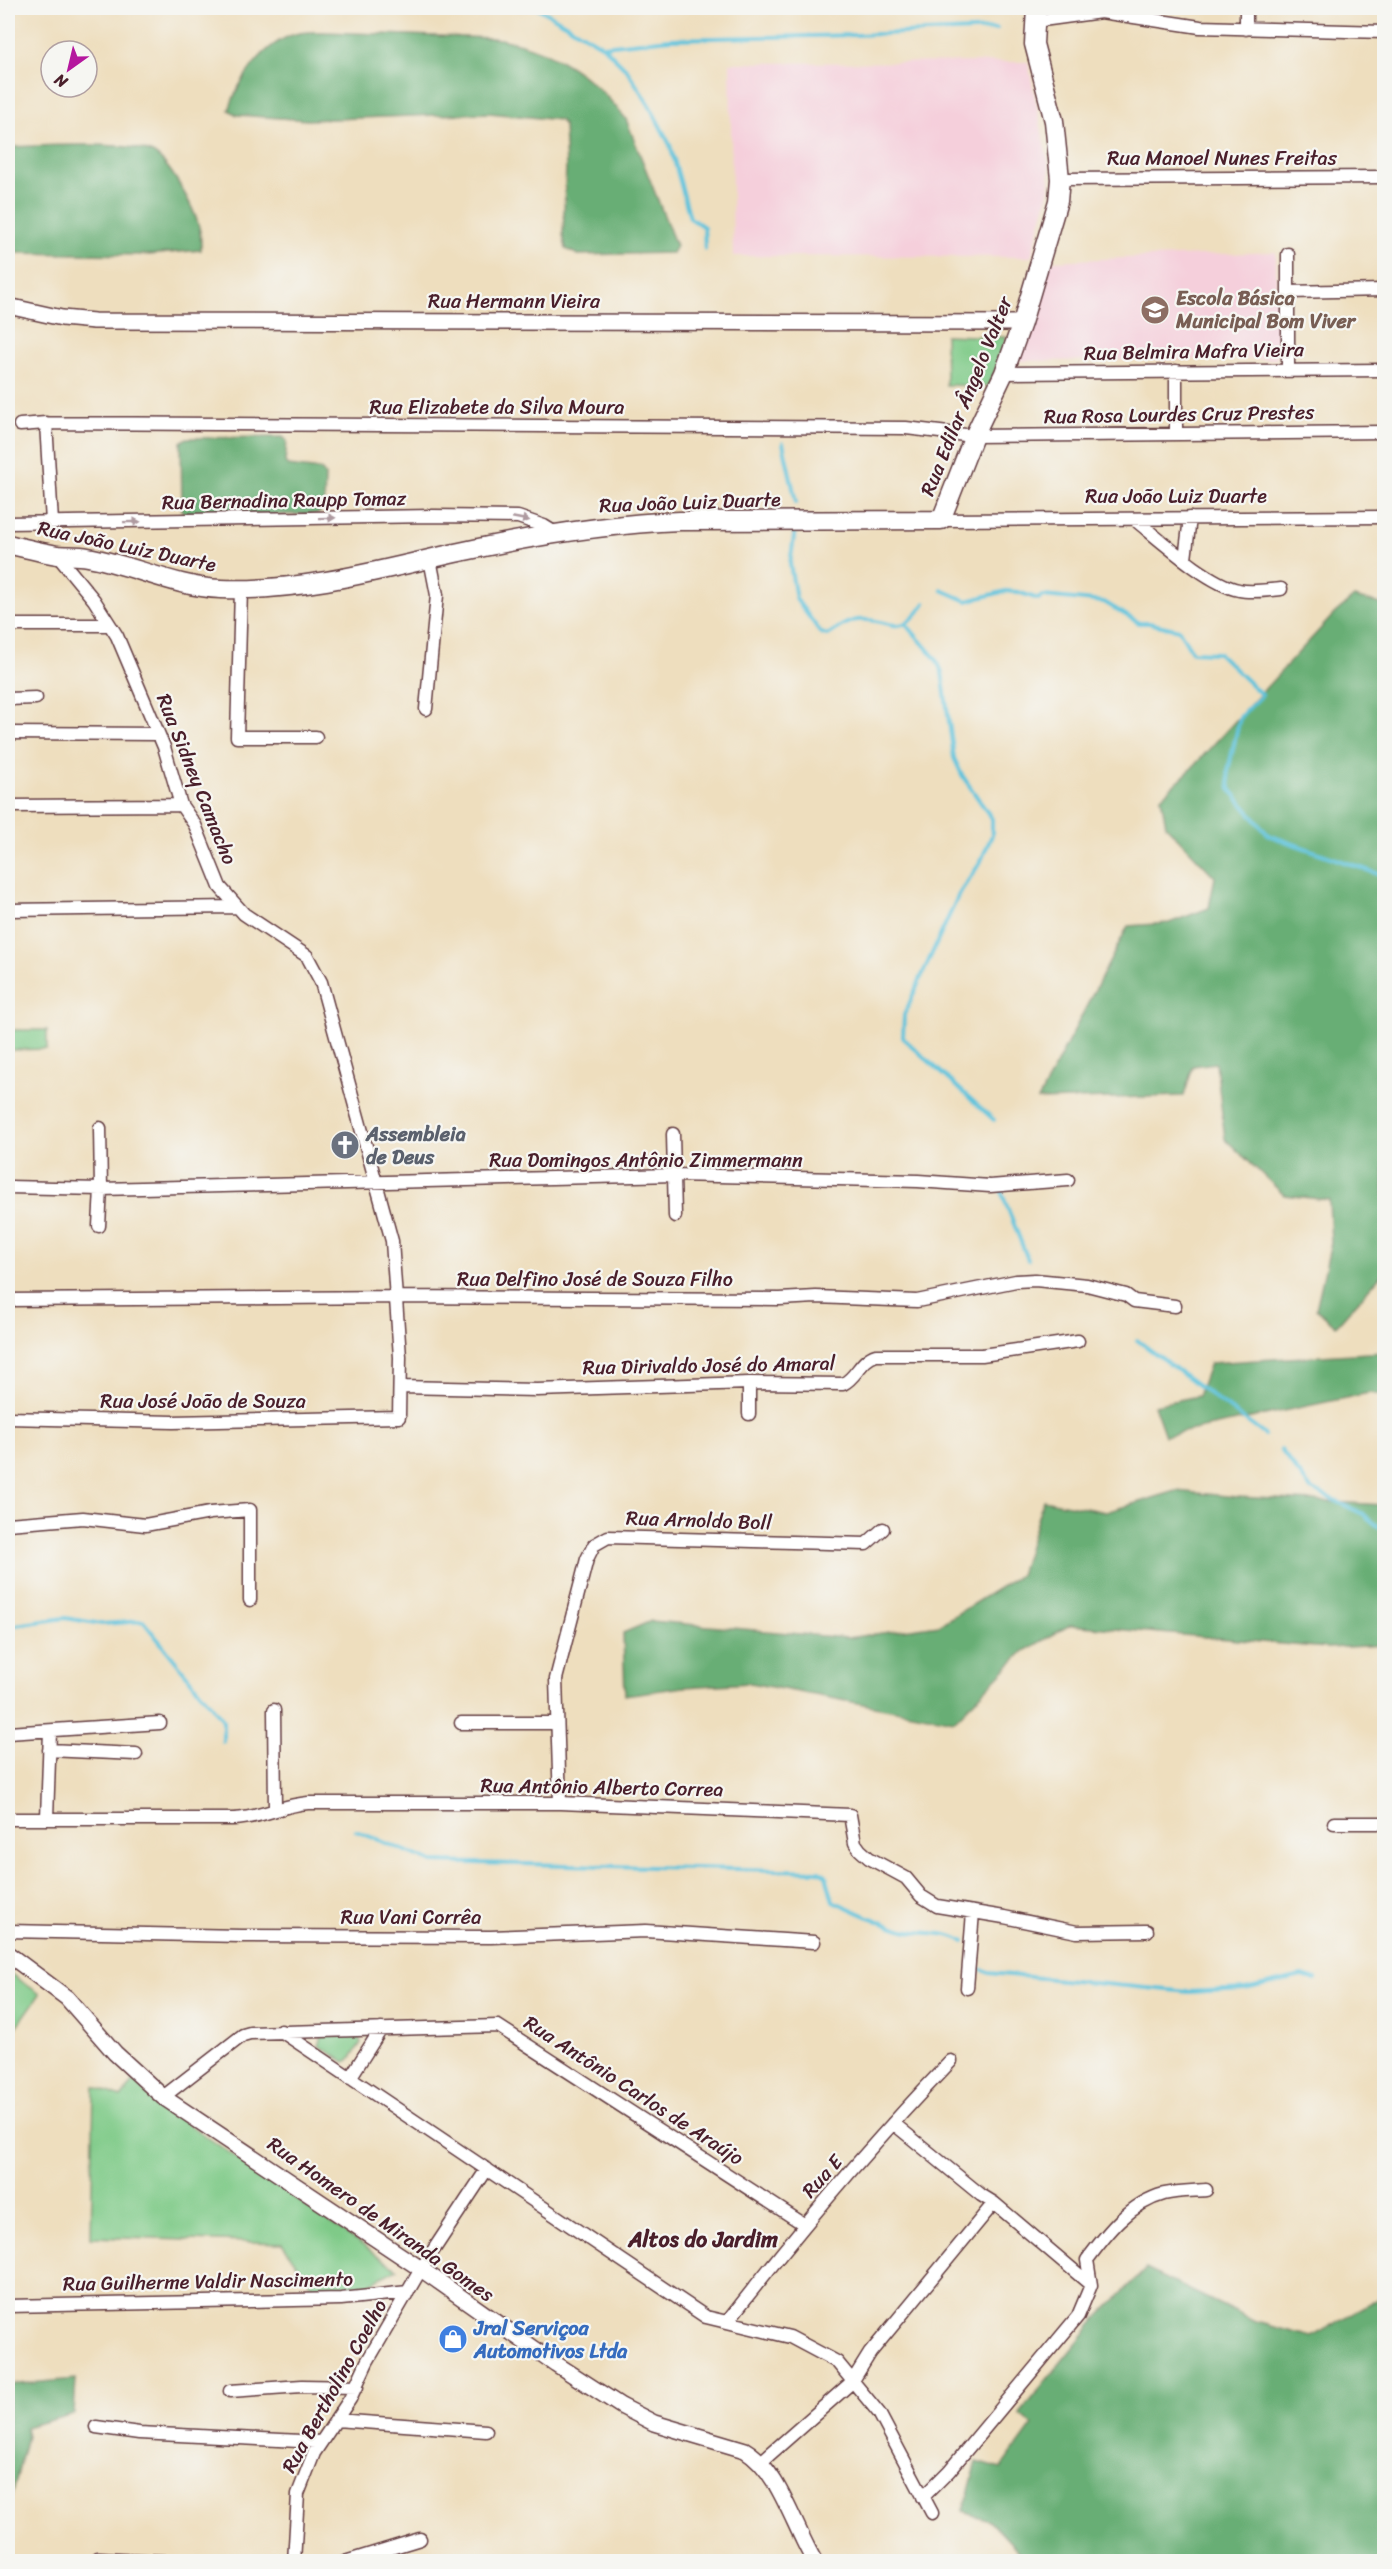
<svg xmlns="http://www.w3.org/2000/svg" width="1392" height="2569" font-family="Sriracha,sans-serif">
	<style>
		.built { fill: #f5cfdb }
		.green { fill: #7fca88; stroke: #64745a; stroke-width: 1.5 }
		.forest { fill: #67ae74; stroke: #586650; stroke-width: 1.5 }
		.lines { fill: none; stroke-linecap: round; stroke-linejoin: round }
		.stream { stroke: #5ec3dc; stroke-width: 4 }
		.minor-casing { stroke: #633c41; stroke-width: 15 }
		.tertiary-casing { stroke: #633c41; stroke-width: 18 }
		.secondary-casing { stroke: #633c41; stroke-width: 21 }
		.minor { stroke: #fff; stroke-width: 12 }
		.tertiary { stroke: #fff; stroke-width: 15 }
		.secondary { stroke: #fff; stroke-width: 18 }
		.oneway { fill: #ae9aa0 }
		.labels { text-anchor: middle; stroke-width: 4.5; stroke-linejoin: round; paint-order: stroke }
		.street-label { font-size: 20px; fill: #4a1f2b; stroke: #f6f6f2 }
		.education-label { font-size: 20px; font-weight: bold; fill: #785e54; stroke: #f6f6f2; text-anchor: start }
		.worship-label { font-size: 20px; font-weight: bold; fill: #5b616d; stroke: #f6f6f2; text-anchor: start }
		.shop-label { font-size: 20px; font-weight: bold; fill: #366cbe; stroke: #f6f6f2; text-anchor: start }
		.quarter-label { font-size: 22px; font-weight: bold; fill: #4a1f2b; stroke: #f6f6f2 }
	</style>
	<rect width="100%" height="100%" fill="#f6f6f2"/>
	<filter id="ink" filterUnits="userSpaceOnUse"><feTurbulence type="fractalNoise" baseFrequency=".0167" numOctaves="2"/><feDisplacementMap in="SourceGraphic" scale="12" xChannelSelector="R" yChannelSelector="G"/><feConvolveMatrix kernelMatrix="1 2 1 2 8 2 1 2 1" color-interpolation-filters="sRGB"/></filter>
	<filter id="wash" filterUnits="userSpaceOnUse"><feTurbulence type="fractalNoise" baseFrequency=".008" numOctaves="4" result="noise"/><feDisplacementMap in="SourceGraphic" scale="24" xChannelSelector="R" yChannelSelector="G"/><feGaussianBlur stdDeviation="1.35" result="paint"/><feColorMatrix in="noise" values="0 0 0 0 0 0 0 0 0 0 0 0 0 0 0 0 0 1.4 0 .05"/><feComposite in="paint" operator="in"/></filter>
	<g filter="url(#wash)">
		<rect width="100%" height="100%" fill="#eedebe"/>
		<!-- built -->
		<path class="built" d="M1028,62L1049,167L1050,188L1031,257L733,256L730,63Z
			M1276,252L1277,359L1015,361L1051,261Z"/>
		<!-- green -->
		<path class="green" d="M945,335L1006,337L1004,348L989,386L946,385Z
			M47,1030V1049L11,1050L8,1030Z
			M8,1972L40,1994L14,2031L8,2027Z
			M358,2035L361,2043L349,2060L345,2062L319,2046L322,2036Z
			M135,2080L158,2103L397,2269L365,2286L317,2293L282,2243L91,2237L94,2086L121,2097Z"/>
		<!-- forest -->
		<path class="forest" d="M324,32L492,38C547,45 592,75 626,119L676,246L672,253L578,255L566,249L563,235L566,167L564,126L560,120L489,113L308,120L237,115L229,110C239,79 263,44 295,34C304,31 315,32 324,32Z
			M8,147C40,146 123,141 150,152C169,159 194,208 199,227C201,234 201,243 201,250L148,255L8,253Z
			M283,437L287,441L285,462L288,466L321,470L325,475L324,508L318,514L186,516L182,511L181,442L187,438Z
			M1354,597L1384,605V1272L1336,1326L1316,1309L1331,1243L1329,1200L1284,1195L1225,1139L1216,1063L1193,1066L1184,1096L1038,1100L1128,926L1169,923L1209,908L1215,877L1166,826L1161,797L1189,771L1335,613Z
			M1384,1352V1395L1369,1393L1165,1436L1154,1405L1198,1396L1210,1363Z
			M1176,1491L1237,1497L1384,1505V1645L1327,1648L1070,1625L1024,1651L954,1721L750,1683L684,1687L625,1695L623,1633L651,1621L847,1638L939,1625L1020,1575L1043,1500L1106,1512Z
			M1146,2269L1256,2322L1312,2337L1384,2295V2561H1028L989,2520L963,2512L977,2462L1001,2469L1033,2425L1019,2414L1096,2319Z
			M76,2379L74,2414L25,2427L27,2436L10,2505H8V2385Z"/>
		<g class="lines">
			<!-- stream -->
			<path class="stream" d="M538,8L603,46L627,70L649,105L670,145L690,218L704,227L705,249
				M603,46L670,39L856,35L997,29
				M783,443L796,502
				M795,530L790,564L796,599L821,633L827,635C836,630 846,621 857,620C890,616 898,643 925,603
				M942,590L967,601L1006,591L1018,592L1038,599L1043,596L1104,602L1139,623H1149L1179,630L1192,652L1218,653L1262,695L1240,717L1228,771L1230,789L1268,835L1384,876
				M906,624L936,659L942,672L954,758L962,775L992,819V835L980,863L959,894L904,1015L903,1038L994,1120
				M1001,1191L1028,1260
				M1137,1340L1265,1435
				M1281,1450L1311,1489L1363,1514L1384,1531
				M8,1626L65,1618L102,1624L143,1621L223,1720V1741
				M356,1831L433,1862L819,1871L826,1875L833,1901C856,1911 879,1923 904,1930C924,1935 947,1930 964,1942
				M982,1969L989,1973L1189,1992L1245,1989L1302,1976L1316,1980"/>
		</g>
	</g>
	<g filter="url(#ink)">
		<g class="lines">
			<!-- minor casing -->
			<g class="minor-casing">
				<path id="minor" d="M1246,8V29
					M1035,21L1101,12L1200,27L1384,32
					M1060,179L1384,177
					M1288,254V370
					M1288,292L1384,290
					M1176,371V434
					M1004,373L1384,370
					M46,423L52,522
					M20,425L46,423L906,428L974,436L1384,432
					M1134,519C1159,539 1208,584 1239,590C1252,593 1267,590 1281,589
					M941,520L1384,517
					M8,523L433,516L518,517L544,526L557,534
					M1185,559L1190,518
					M241,589L237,737H316
					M8,625H110
					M8,699L36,698
					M426,709L437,595L430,559
					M8,733L157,734
					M8,806L181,805
					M8,910L236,907
					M673,1134L675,1216
					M8,1187L101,1189L675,1175L918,1181L990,1186L1068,1180
					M99,1226L101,1189L100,1128
					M8,1300L397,1297L780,1299L816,1297L917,1301L1016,1281L1035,1280L1087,1285L1126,1295L1134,1301L1175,1306
					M749,1383V1414
					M400,1387L537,1390L749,1383L843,1384C857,1377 860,1360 876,1355H982L1078,1341
					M8,1418L173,1422L399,1417L400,1357L392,1241L321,982L307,956L244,914L220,887L195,825L181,805L164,747L117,636L94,600L57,555
					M8,1524L83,1518L145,1525L210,1513L250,1510V1600
					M274,1710L275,1809
					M461,1723H556
					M8,1733L160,1723
					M49,1750L136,1754
					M560,1803L556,1679L587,1559L594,1545L608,1537L866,1544L883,1529
					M47,1818L50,1731
					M8,1819H234C260,1818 282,1805 308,1803H560L850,1815L855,1843L860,1850L869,1858L906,1878L921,1896L937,1906L1004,1917L1077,1932L1147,1931
					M1334,1823H1384
					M8,1931L241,1936L491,1937L646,1931L814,1942
					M967,1988L973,1912
					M281,2031L706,2317L790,2337L837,2362L879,2413L932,2513
					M350,2078L381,2029
					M163,2097L243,2035L250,2033L498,2026L805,2225
					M893,2123L981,2195L994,2203L1091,2285
					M8,2306L341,2299L408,2292
					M728,2321C798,2231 872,2143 951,2061
					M230,2391L302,2386L357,2387
					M336,2420L486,2431
					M96,2427L139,2433L320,2442
					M761,2462L852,2382L870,2353L994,2203
					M923,2497L949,2471L1078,2316L1091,2285L1087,2260C1107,2233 1130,2203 1164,2194C1177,2191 1192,2191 1206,2190
					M98,2558L181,2562
					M294,2562L298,2494L314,2453L350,2399L367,2362L421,2269L487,2169
					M345,2562L420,2539"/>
			</g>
			<!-- tertiary casing -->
			<g class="tertiary-casing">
				<path id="tertiary" d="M8,306L62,318L94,321L1022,323
					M8,1954L67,1998L115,2053L163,2097L421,2269L556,2364L621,2406L654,2423L745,2450C779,2470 794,2528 815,2562"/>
			</g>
			<!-- secondary casing -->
			<g class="secondary-casing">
				<path id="secondary" d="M8,544C24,548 40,552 57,555C67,556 78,555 88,557C133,565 175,587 221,589C300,592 378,571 455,553C528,537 604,524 680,521L941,520L974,436L1004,373L1022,323L1058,201L1060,179L1054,121L1034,44L1036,8"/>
			</g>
			<!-- minor -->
			<use href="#minor" class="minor"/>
			<!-- tertiary -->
			<use href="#tertiary" class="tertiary"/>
			<!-- secondary -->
			<use href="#secondary" class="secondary"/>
		</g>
		<!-- one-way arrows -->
		<defs><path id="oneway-solid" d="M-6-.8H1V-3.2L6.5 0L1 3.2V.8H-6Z" transform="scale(1.5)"/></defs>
		<g class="oneway">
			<use href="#oneway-solid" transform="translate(327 518) rotate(-1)"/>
			<use href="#oneway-solid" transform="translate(521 519) rotate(11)"/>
			<use href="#oneway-solid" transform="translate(132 522) rotate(-1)"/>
		</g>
	</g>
	<!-- icons -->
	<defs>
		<g id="school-disc" transform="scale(1.5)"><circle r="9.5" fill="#8d6e63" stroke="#f6f6f2"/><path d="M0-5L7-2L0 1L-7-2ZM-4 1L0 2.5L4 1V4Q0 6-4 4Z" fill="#fff"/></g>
		<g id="church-disc" transform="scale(1.5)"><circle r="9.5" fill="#6b7280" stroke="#f6f6f2"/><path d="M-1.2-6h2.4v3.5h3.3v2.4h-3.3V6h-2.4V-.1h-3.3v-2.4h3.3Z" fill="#fff"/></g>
		<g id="shop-disc" transform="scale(1.5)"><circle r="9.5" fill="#3f7fe0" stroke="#f6f6f2"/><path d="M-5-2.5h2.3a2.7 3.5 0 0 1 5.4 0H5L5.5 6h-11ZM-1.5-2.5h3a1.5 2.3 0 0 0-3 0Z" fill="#fff"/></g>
	</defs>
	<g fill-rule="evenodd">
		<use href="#school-disc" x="1155" y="310"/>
		<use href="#church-disc" x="345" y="1145"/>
		<use href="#shop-disc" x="453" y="2339"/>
	</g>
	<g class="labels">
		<!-- street labels -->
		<g class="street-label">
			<text x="1222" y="165">Rua Manoel Nunes Freitas</text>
			<text x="514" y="308">Rua Hermann Vieira</text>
			<text transform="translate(1194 351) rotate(-1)" y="7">Rua Belmira Mafra Vieira</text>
			<text transform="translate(966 396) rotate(-68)" y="7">Rua Edilar Ângelo Valter</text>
			<text x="497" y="414">Rua Elizabete da Silva Moura</text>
			<text transform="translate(1179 414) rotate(-1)" y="7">Rua Rosa Lourdes Cruz Prestes</text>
			<text x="1176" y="503">Rua João Luiz Duarte</text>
			<text transform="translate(284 500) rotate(-1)" y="7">Rua Bernadina Raupp Tomaz</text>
			<text transform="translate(690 502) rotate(-2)" y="7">Rua João Luiz Duarte</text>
			<text transform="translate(127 546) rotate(12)" y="7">Rua João Luiz Duarte</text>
			<text transform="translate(197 779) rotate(68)" y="7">Rua Sidney Camacho</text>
			<text x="646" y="1167">Rua Domingos Antônio Zimmermann</text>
			<text x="595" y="1286">Rua Delfino José de Souza Filho</text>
			<text transform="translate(709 1365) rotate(-1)" y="7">Rua Dirivaldo José do Amaral</text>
			<text x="203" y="1408">Rua José João de Souza</text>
			<text transform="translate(699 1520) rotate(2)" y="7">Rua Arnoldo Boll</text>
			<text transform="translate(602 1787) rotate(1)" y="7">Rua Antônio Alberto Correa</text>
			<text x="411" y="1924">Rua Vani Corrêa</text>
			<text transform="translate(634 2090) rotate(33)" y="7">Rua Antônio Carlos de Araújo</text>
			<text transform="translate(822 2176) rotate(-48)" y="7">Rua E</text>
			<text transform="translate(381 2219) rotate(35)" y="7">Rua Homero de Miranda Gomes</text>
			<text transform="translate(208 2281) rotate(-1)" y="7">Rua Guilherme Valdir Nascimento</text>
			<text transform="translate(334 2386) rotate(-61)" y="7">Rua Bertholino Coelho</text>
		</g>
		<!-- education labels -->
		<g class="education-label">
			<text x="1176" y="305">Escola Básica<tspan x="1176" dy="23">Municipal Bom Viver</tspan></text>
		</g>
		<!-- worship labels -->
		<g class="worship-label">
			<text x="366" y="1141">Assembleia<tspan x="366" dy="23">de Deus</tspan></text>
		</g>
		<!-- shop labels -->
		<g class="shop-label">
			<text x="474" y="2335">Jral Serviçoa<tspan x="474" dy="23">Automotivos Ltda</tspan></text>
		</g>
		<!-- quarter labels -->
		<g class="quarter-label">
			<text x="703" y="2247">Altos do Jardim</text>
		</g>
	</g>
	<!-- margin -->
	<rect width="1392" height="2569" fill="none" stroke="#f6f6f2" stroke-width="30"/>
	<!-- north arrow -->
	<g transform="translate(69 69) rotate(214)"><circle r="28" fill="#f6f6f2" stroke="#b1a0a2" stroke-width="1.5"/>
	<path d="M0-4.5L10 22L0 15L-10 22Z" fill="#b5179e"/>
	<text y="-9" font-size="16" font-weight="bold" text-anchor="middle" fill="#4a1f2b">N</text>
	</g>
</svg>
